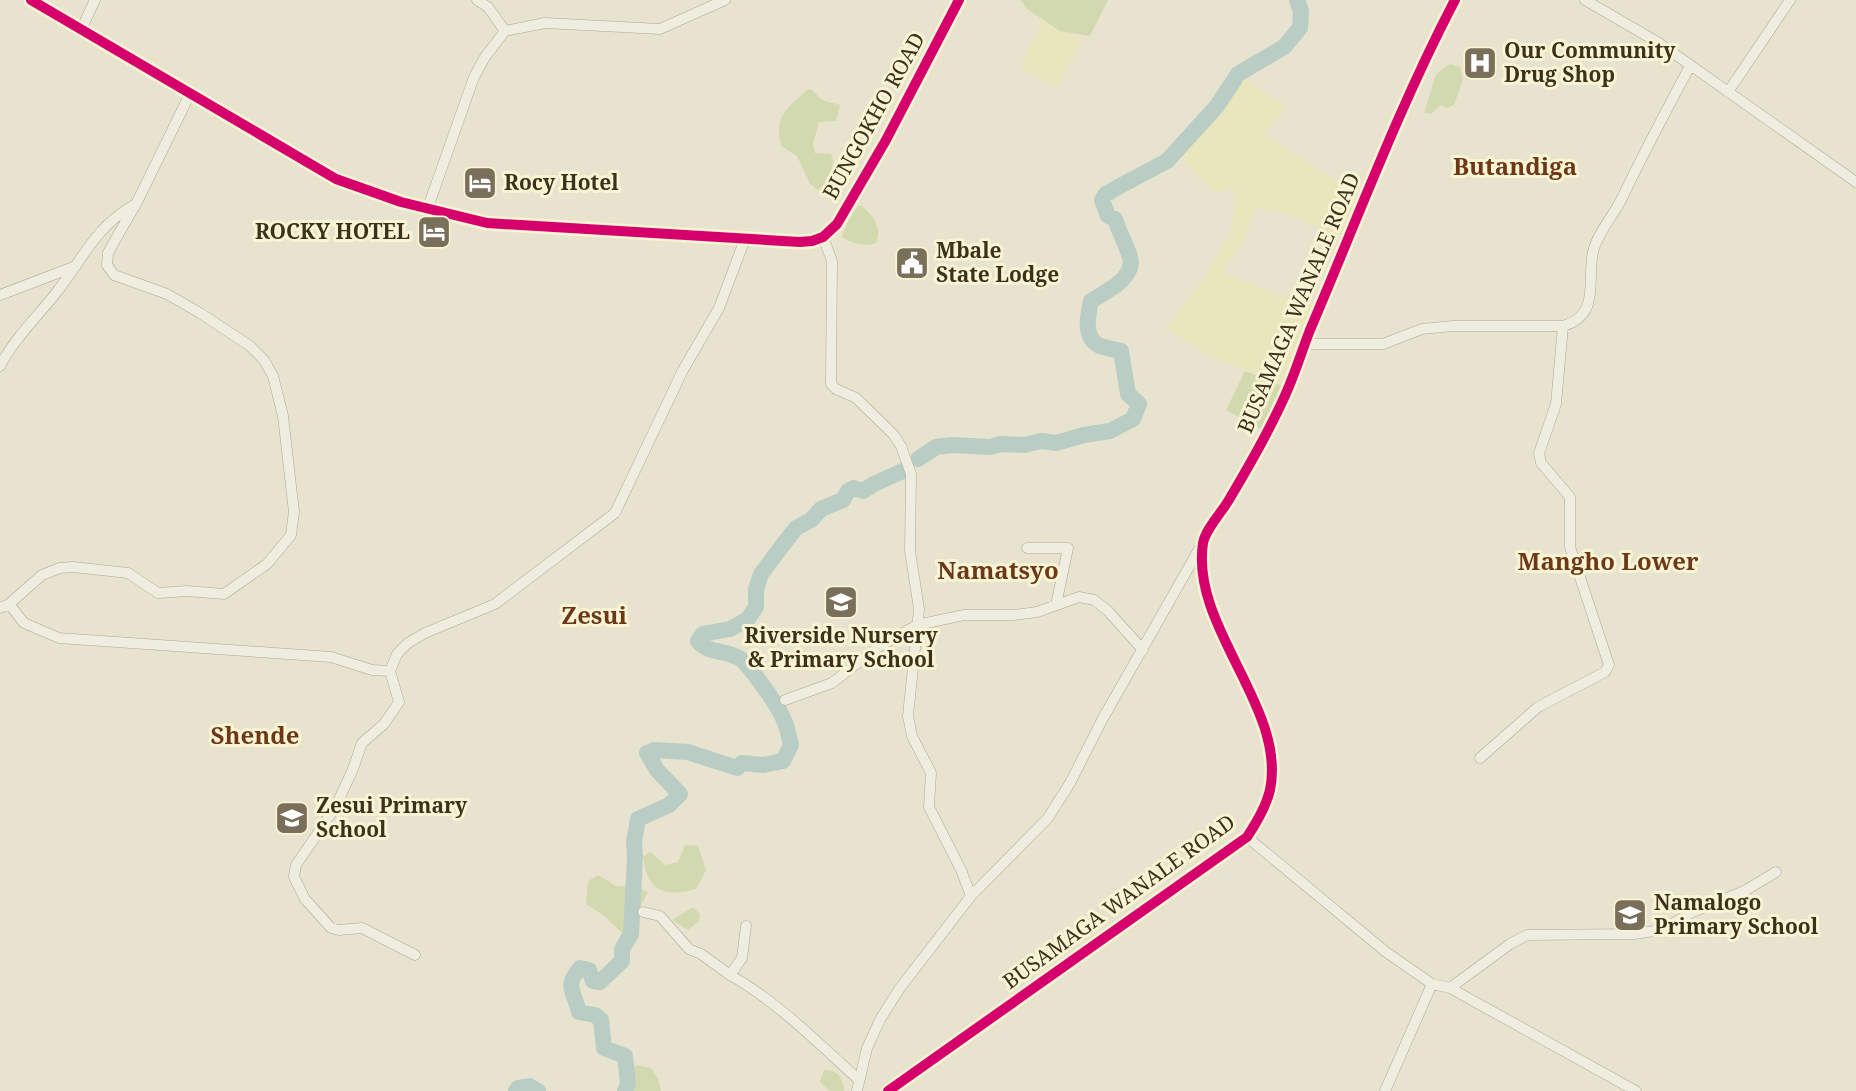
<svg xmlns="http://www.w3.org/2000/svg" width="1856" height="1091" font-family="'Noto Serif',serif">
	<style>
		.farmland { fill: #e9e6bd }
		.green { fill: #d3d9af }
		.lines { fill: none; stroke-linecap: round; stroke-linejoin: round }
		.river { stroke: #b9cdc4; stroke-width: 16 }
		.minor-casing { stroke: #ada797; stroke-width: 11 }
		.minor { stroke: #efece0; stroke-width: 10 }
		.cycleway-casing { stroke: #f9f4d3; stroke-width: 15 }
		.cycleway { stroke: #d6006c; stroke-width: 10 }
		.labels { text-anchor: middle; stroke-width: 6; stroke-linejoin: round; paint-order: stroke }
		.poi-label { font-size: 21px; font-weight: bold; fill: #3d311d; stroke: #f9f4d3; text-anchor: start }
		.street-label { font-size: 21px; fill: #3d311d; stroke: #f9f4d3 }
		.quarter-label { font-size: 24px; font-weight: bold; fill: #6d3818; stroke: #f9f4d3 }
	</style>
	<rect width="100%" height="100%" fill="#e8e3ce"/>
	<!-- farmland -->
	<path class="farmland" d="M1043,21L1082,40L1058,87L1020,68Z
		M1238,74L1286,106L1265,134L1361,198L1343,240L1290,215L1256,207L1244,241L1223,272L1274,293L1317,305L1285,387L1210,356L1166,329L1210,268L1230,233L1235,204L1232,188L1215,193L1175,153L1217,106Z"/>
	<!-- green -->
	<path class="green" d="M1021,0H1108L1090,36L1060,31L1027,9Z
		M1450,64L1460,67L1463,79L1454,105L1447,108L1441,105L1431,114L1424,113L1436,74Z
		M811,89L822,100L840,105L836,121L819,122L813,144L815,153L831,154L833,160L831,183L818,190L810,184L797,156L781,146C774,116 786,110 807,90Z
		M858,206H862C874,216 882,227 876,243C866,247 850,243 842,237L847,223Z
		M1245,371L1285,387L1263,430L1226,410Z
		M685,845L698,846L706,870L696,889C663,898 648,891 643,857L650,852L665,865L678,862Z
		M598,875L616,886L639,888L648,892L639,909L636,928L624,935L603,915L586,904L588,881Z
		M693,907L700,914L699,921L688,930L672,920Z
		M636,1065L651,1068L658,1079L661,1091H625L629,1072Z
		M824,1070C838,1069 844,1079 844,1091H830L820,1082Z"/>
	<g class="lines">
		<!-- river -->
		<path class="river" d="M918,459L936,447L952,445L990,447L1001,444L1024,445L1041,441L1056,443L1084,435L1110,431L1133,419L1139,404L1128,394L1121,351C1114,349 1104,348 1098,345C1083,336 1088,315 1091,301C1105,292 1136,278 1130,257C1126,244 1119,232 1115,219L1108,216L1102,200L1106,194L1120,186L1167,161L1217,106L1238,74L1284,47L1300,28L1301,11L1297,0
			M516,1091L518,1088L529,1086L538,1091
			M625,1091L628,1084L625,1056L604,1048L601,1020L595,1015L579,1012C574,991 564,986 580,968L589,970L593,981L600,982L622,961V949L631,934L635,857L634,842L638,819L669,805L680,794L657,770L647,753L655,750L688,752L737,768L742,763L763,765L783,761L791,745C789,736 787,726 783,718C779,707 751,668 742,660C728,649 709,655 698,641L703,634L730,629L748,619L756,607V589L761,574L782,546L796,528L811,520L821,509L843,500L848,491L854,488L863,491L874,484L905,470"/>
		<!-- minor casing -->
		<g class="minor-casing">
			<path id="minor" d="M31,0L336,179L401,202L487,223L800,242L812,241L823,237L837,224L886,140L959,0
				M477,0L488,7L505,31
				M1585,0L1659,43L1856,182
				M82,28L95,0
				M1728,92L1790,0
				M427,210L474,77L485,57L505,31L545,23L660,29L725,0
				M823,237L832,261L831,384L836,389L856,398L893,434L901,446L911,474L910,551L919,609L908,716L912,736L931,773L929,807L961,870L971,896
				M0,295L76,266
				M1305,344H1383L1422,329L1453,326H1563C1603,315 1585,277 1594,248C1600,229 1615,214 1623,196C1644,152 1667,109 1690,66
				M0,366C14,339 37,317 56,293C83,259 94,228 134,205
				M1027,548H1068L1056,605
				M9,604L42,575L60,568L73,567L128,573L158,593L187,591L224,594L267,564L291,535L294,512L283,416L273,376L264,360L250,346L200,313L167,294L114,275L107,265L108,253L114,242L137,202L190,94
				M0,608L9,604L24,623L59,638L331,657L372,670L390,671
				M785,700L832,683L877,648L917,625L964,615H1014L1037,612L1079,597L1094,600L1108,611L1143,650
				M1480,758L1538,707L1605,672L1609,665L1570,547V497L1541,463L1539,453L1556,404L1563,326
				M1247,837L1386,952L1432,984L1450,988L1636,1091
				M643,912L660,916L689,949L701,954L730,975
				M746,926L742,958L730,975C778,1002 818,1043 859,1080
				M415,955L362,928L339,930L331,928L305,899L294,877L296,865L335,808L353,769L362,743L384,724L399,702L390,671L397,654L408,643L425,633L495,604L615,513L683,370L719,308L745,239
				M1450,988L1510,944L1527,935L1634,934L1661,930L1693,912L1746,890L1776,872
				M857,1091L867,1048L881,1018L900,988L971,896L1048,818L1070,783L1102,720L1202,544
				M888,1091L1247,837C1257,822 1266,807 1270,790C1287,708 1190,627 1203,543C1206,528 1223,511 1230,498C1249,466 1268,433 1283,400C1294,377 1301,353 1310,330C1357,220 1399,107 1455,0
				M1385,1091L1432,984"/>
		</g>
		<!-- minor -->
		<use href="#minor" class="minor"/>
		<!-- cycleway casing -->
		<g class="cycleway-casing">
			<path id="cycleway" d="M31,0L336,179L401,202L487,223L800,242L812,241L823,237L837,224L886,140L959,0
				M888,1091L1247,837C1257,822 1266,807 1270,790C1287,708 1190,627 1203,543C1206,528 1223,511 1230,498C1249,466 1268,433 1283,400C1294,377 1301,353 1310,330C1357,220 1399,107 1455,0"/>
		</g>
		<!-- cycleway -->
		<use href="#cycleway" class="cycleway"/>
	</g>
	<!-- icons -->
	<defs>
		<g id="hospital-square" transform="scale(1.75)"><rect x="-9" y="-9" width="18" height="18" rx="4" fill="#796f5b" stroke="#f9f4d3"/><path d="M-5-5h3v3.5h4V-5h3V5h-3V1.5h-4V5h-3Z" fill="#fff"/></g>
		<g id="hotel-square" transform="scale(1.75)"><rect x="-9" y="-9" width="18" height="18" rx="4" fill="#796f5b" stroke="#f9f4d3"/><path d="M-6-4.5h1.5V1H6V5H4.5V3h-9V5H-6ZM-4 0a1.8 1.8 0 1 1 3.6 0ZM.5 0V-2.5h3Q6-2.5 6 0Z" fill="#fff"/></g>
		<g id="civic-square" transform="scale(1.75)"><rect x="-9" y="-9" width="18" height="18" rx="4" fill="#796f5b" stroke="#f9f4d3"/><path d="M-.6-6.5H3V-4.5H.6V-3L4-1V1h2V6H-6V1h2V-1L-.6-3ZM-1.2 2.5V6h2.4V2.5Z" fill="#fff"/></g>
		<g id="school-square" transform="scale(1.75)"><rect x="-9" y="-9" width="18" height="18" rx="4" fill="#796f5b" stroke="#f9f4d3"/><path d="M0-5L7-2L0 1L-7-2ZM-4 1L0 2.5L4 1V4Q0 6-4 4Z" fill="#fff"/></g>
	</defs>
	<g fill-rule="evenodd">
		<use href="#hospital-square" x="1480" y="63"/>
		<use href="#hotel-square" x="480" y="183"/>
		<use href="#hotel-square" x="434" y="232"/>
		<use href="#civic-square" x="912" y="263"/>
		<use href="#school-square" x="841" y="602"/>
		<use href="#school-square" x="292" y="818"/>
		<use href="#school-square" x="1630" y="915"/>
	</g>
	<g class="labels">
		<!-- poi labels -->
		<g class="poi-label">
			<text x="1504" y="58">Our Community<tspan x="1504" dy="24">Drug Shop</tspan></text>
			<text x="504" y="190">Rocy Hotel</text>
			<text x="410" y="239" text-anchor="end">ROCKY HOTEL</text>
			<text x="936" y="258">Mbale<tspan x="936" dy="24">State Lodge</tspan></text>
			<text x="841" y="643" text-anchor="middle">Riverside Nursery<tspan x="841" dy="24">&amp; Primary School</tspan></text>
			<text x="316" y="813">Zesui Primary<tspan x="316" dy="24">School</tspan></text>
			<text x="1654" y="910">Namalogo<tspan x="1654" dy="24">Primary School</tspan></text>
		</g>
		<!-- street labels -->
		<g class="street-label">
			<text transform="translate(874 116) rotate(-61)" y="7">BUNGOKHO ROAD</text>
			<text transform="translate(1299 303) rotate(-67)" y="7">BUSAMAGA WANALE ROAD</text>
			<text transform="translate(1119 902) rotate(-36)" y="7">BUSAMAGA WANALE ROAD</text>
		</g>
		<!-- quarter labels -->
		<g class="quarter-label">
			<text x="1515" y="175">Butandiga</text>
			<text x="1608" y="570">Mangho Lower</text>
			<text x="998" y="579">Namatsyo</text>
			<text x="594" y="624">Zesui</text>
			<text x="255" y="744">Shende</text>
		</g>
	</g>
</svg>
